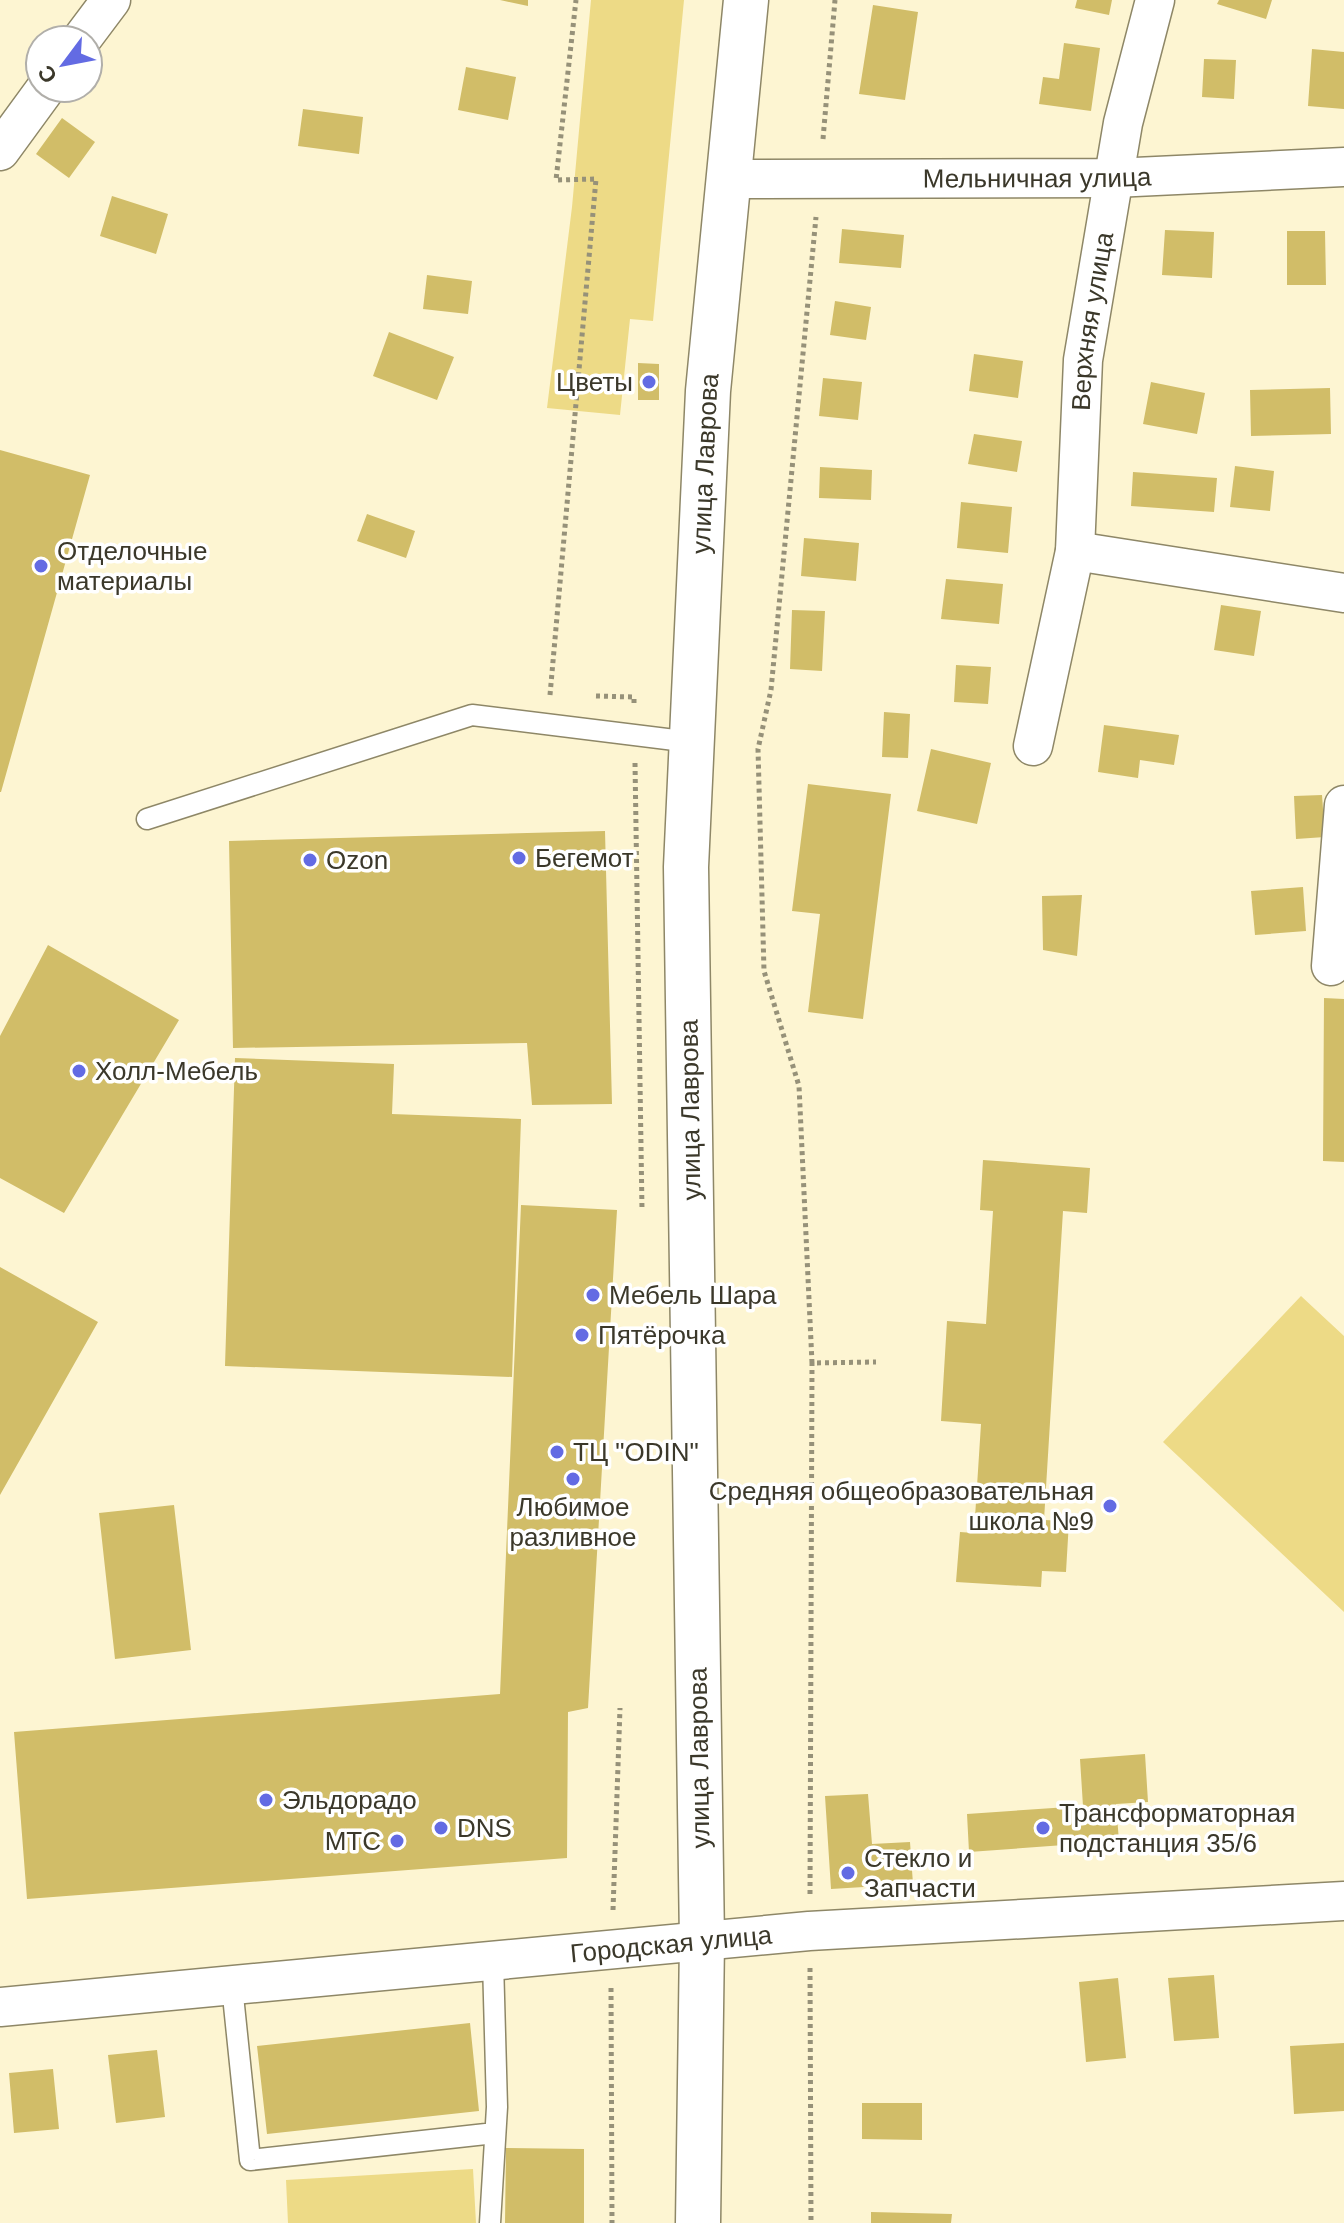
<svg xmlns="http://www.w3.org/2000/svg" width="1344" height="2223" font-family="Arial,sans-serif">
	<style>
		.green { fill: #edda86 }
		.building { fill: #d1bd68 }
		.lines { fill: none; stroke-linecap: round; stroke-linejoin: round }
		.lane-casing { stroke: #8e8767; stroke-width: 23 }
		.street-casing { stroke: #8e8767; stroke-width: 41 }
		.secondary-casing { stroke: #8e8767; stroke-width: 47 }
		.path { stroke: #969179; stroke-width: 5; stroke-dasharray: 4 4; stroke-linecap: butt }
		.lane { stroke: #fff; stroke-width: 20 }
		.street { stroke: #fff; stroke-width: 38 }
		.secondary { stroke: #fff; stroke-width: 44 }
		.poi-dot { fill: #636be3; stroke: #fff; stroke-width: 3 }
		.labels { text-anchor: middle; stroke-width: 7; stroke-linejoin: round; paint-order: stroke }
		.street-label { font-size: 26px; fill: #3b382a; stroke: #fff }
		.poi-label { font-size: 26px; fill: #3b382a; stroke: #fff; text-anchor: start }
	</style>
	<rect width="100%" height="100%" fill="#fdf5d2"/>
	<!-- green -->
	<path class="green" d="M591,0H684L653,321L630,319L620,415L547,408L572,207Z
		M1301,1296L1344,1336V1612L1163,1442Z
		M473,2169L476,2223H288L286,2180Z"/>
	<!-- building -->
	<path class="building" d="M500,0H528V6Z
		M1077,0H1112L1109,15L1075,8Z
		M1219,0H1272L1266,19L1217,4Z
		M873,5L918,12L905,100L859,94Z
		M1064,43L1100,48L1091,111L1039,104L1043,77L1059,79Z
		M1312,49L1344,52V109L1308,106Z
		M1204,59L1236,60L1234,99L1202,97Z
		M466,67L516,77L508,120L458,110Z
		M303,109L363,117L359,154L298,146Z
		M62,118L95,142L69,178L36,154Z
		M112,196L168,214L156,254L100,236Z
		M842,229L904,235L901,268L839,263Z
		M1165,230L1214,232L1212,278L1162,275Z
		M1287,231H1325L1326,285H1287Z
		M427,275L472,281L468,314L423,309Z
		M835,301L871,307L866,340L830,335Z
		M389,332L454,357L437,400L373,376Z
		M974,354L1023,361L1018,398L969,391Z
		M638,363L659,364V400H638Z
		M823,378L862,382L858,420L819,416Z
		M1151,382L1205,393L1197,434L1143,424Z
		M1330,388L1331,434L1251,436L1250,390Z
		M974,434L1022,441L1017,472L968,464Z
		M0,450L90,475L1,792H0Z
		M1235,466L1274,471L1270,511L1230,507Z
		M820,467L872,470L871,500L819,498Z
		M1133,472L1217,478L1214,512L1131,506Z
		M961,502L1012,507L1008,553L957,548Z
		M367,514L415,531L406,558L357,541Z
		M804,538L859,543L856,581L801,576Z
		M946,579L1003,584L999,624L941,619Z
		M1221,605L1261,611L1254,656L1214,650Z
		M792,610L825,611L822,671L790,669Z
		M956,665L991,667L988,704L954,702Z
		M884,712L910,714L908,758L882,757Z
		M1104,725L1179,735L1174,765L1140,760L1138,778L1098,772Z
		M931,749L991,763L977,824L917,811Z
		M808,784L891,794L863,1019L808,1012L820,914L792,911Z
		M1322,795L1325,837L1296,839L1294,796Z
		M605,831L612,1104L532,1105L527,1043L233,1048L229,841Z
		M1303,887L1306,931L1255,935L1251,891Z
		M1082,895L1077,956L1043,950L1042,896Z
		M48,945L179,1020L64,1213L0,1178V1036Z
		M1324,998L1344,999V1162L1323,1161Z
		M235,1058L394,1064L392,1114L521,1119L512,1377L225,1366Z
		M983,1160L1090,1168L1087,1213L1063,1211L1044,1520L1069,1521L1066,1572L1042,1571L1041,1587L956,1582L960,1532L974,1533L981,1424L941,1421L947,1321L986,1324L993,1211L980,1210Z
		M521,1205L617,1210L588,1708L568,1712L567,1858L27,1899L14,1732L500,1694Z
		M0,1267L98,1322L0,1495Z
		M174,1505L191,1650L115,1659L99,1513Z
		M1145,1754L1148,1802L1116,1804L1119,1841L969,1852L967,1814L1083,1806L1080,1759Z
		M868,1794L872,1844L910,1842L913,1884L831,1889L825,1796Z
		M1214,1975L1219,2038L1174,2041L1168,1978Z
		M1118,1978L1126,2058L1086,2062L1079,1982Z
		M470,2023L479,2111L267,2134L257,2046Z
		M1344,2043V2111L1294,2114L1290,2046Z
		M157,2050L165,2117L116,2123L108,2055Z
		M53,2069L59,2129L14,2133L9,2073Z
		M862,2103H922V2140L862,2139Z
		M506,2148L584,2149V2223H505Z
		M871,2212L952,2214L951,2223H871Z"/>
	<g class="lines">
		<!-- lane casing -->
		<g class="lane-casing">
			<path id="lane" d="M147,819L472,715L691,742
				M232,1986L250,2160L495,2133
				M490,2223L497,2107L493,1961"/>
		</g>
		<!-- street casing -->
		<g class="street-casing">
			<g id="street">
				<path d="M81,40L111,0"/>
				<path d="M0,151L46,88"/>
				<path id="s1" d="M731,179L1114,178L1344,167"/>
				<path d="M1075,551L1344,593"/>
				<path id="s2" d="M1033,746L1075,551L1083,360L1123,123L1155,0"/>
				<path d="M1331,966L1344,805"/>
				<path id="s3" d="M0,2007L809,1931L1344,1901"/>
			</g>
		</g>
		<!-- secondary casing -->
		<g class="secondary-casing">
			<g id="secondary">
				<path id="s4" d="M698,2223L702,1941L686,867L708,391L746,0"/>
			</g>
		</g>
		<!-- path -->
		<path class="path" d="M823,139L835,0
			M550,695L596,179L556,180L576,0
			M596,696L634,697V705
			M635,763L642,1210
			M812,1363L799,1086L764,971L758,749L771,690L816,217
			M810,1894L812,1363L876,1362
			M613,1910L620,1708
			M810,1968L811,2223
			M611,1988L612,2223"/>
		<!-- lane -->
		<use href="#lane" class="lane"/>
		<!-- street -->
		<use href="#street" class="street"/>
		<!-- secondary -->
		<use href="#secondary" class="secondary"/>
	</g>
	<!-- markers -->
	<g class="poi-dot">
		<circle cx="649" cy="382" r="8"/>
		<circle cx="41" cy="566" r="8"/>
		<circle cx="519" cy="858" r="8"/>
		<circle cx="310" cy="860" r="8"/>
		<circle cx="79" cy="1071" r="8"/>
		<circle cx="593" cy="1295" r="8"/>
		<circle cx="582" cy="1335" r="8"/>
		<circle cx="557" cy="1452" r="8"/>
		<circle cx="573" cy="1479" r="8"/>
		<circle cx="1110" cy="1506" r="8"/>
		<circle cx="266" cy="1800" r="8"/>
		<circle cx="441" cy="1828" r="8"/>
		<circle cx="1043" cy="1828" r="8"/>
		<circle cx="397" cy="1841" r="8"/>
		<circle cx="848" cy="1873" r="8"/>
	</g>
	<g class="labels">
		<!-- street labels -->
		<g class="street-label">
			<text dy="9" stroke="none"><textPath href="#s1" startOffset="306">Мельничная улица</textPath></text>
			<text dy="9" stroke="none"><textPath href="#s2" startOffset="430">Верхняя улица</textPath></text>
			<text dy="9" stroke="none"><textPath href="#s4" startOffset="1760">улица Лаврова</textPath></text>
			<text transform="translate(690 1110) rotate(-91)" y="9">улица Лаврова</text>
			<text transform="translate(699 1758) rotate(-91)" y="9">улица Лаврова</text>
			<text dy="9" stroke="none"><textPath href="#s3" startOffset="674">Городская улица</textPath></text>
		</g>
		<!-- poi labels -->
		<g class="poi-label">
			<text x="633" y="391" text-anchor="end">Цветы</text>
			<text x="57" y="560">Отделочные<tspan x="57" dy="30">материалы</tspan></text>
			<text x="535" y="867">Бегемот</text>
			<text x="326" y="869">Ozon</text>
			<text x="95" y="1080">Холл-Мебель</text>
			<text x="609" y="1304">Мебель Шара</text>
			<text x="598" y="1344">Пятёрочка</text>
			<text x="573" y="1461">ТЦ "ODIN"</text>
			<text x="1094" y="1500" text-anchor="end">Средняя общеобразовательная<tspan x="1094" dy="30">школа №9</tspan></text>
			<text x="573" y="1516" text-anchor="middle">Любимое<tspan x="573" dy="30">разливное</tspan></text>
			<text x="282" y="1809">Эльдорадо</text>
			<text x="1059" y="1822">Трансформаторная<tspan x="1059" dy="30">подстанция 35/6</tspan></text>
			<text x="457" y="1837">DNS</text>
			<text x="381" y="1850" text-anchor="end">МТС</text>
			<text x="864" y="1867">Стекло и<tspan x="864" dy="30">Запчасти</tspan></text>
		</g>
	</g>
	<!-- north arrow -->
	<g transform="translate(64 64) rotate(238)"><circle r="38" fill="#ffffff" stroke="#b1afaa" stroke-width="2"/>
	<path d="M0-6L14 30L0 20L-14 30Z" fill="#636be3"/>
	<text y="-12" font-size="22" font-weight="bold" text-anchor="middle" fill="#3b382a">С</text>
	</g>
</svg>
